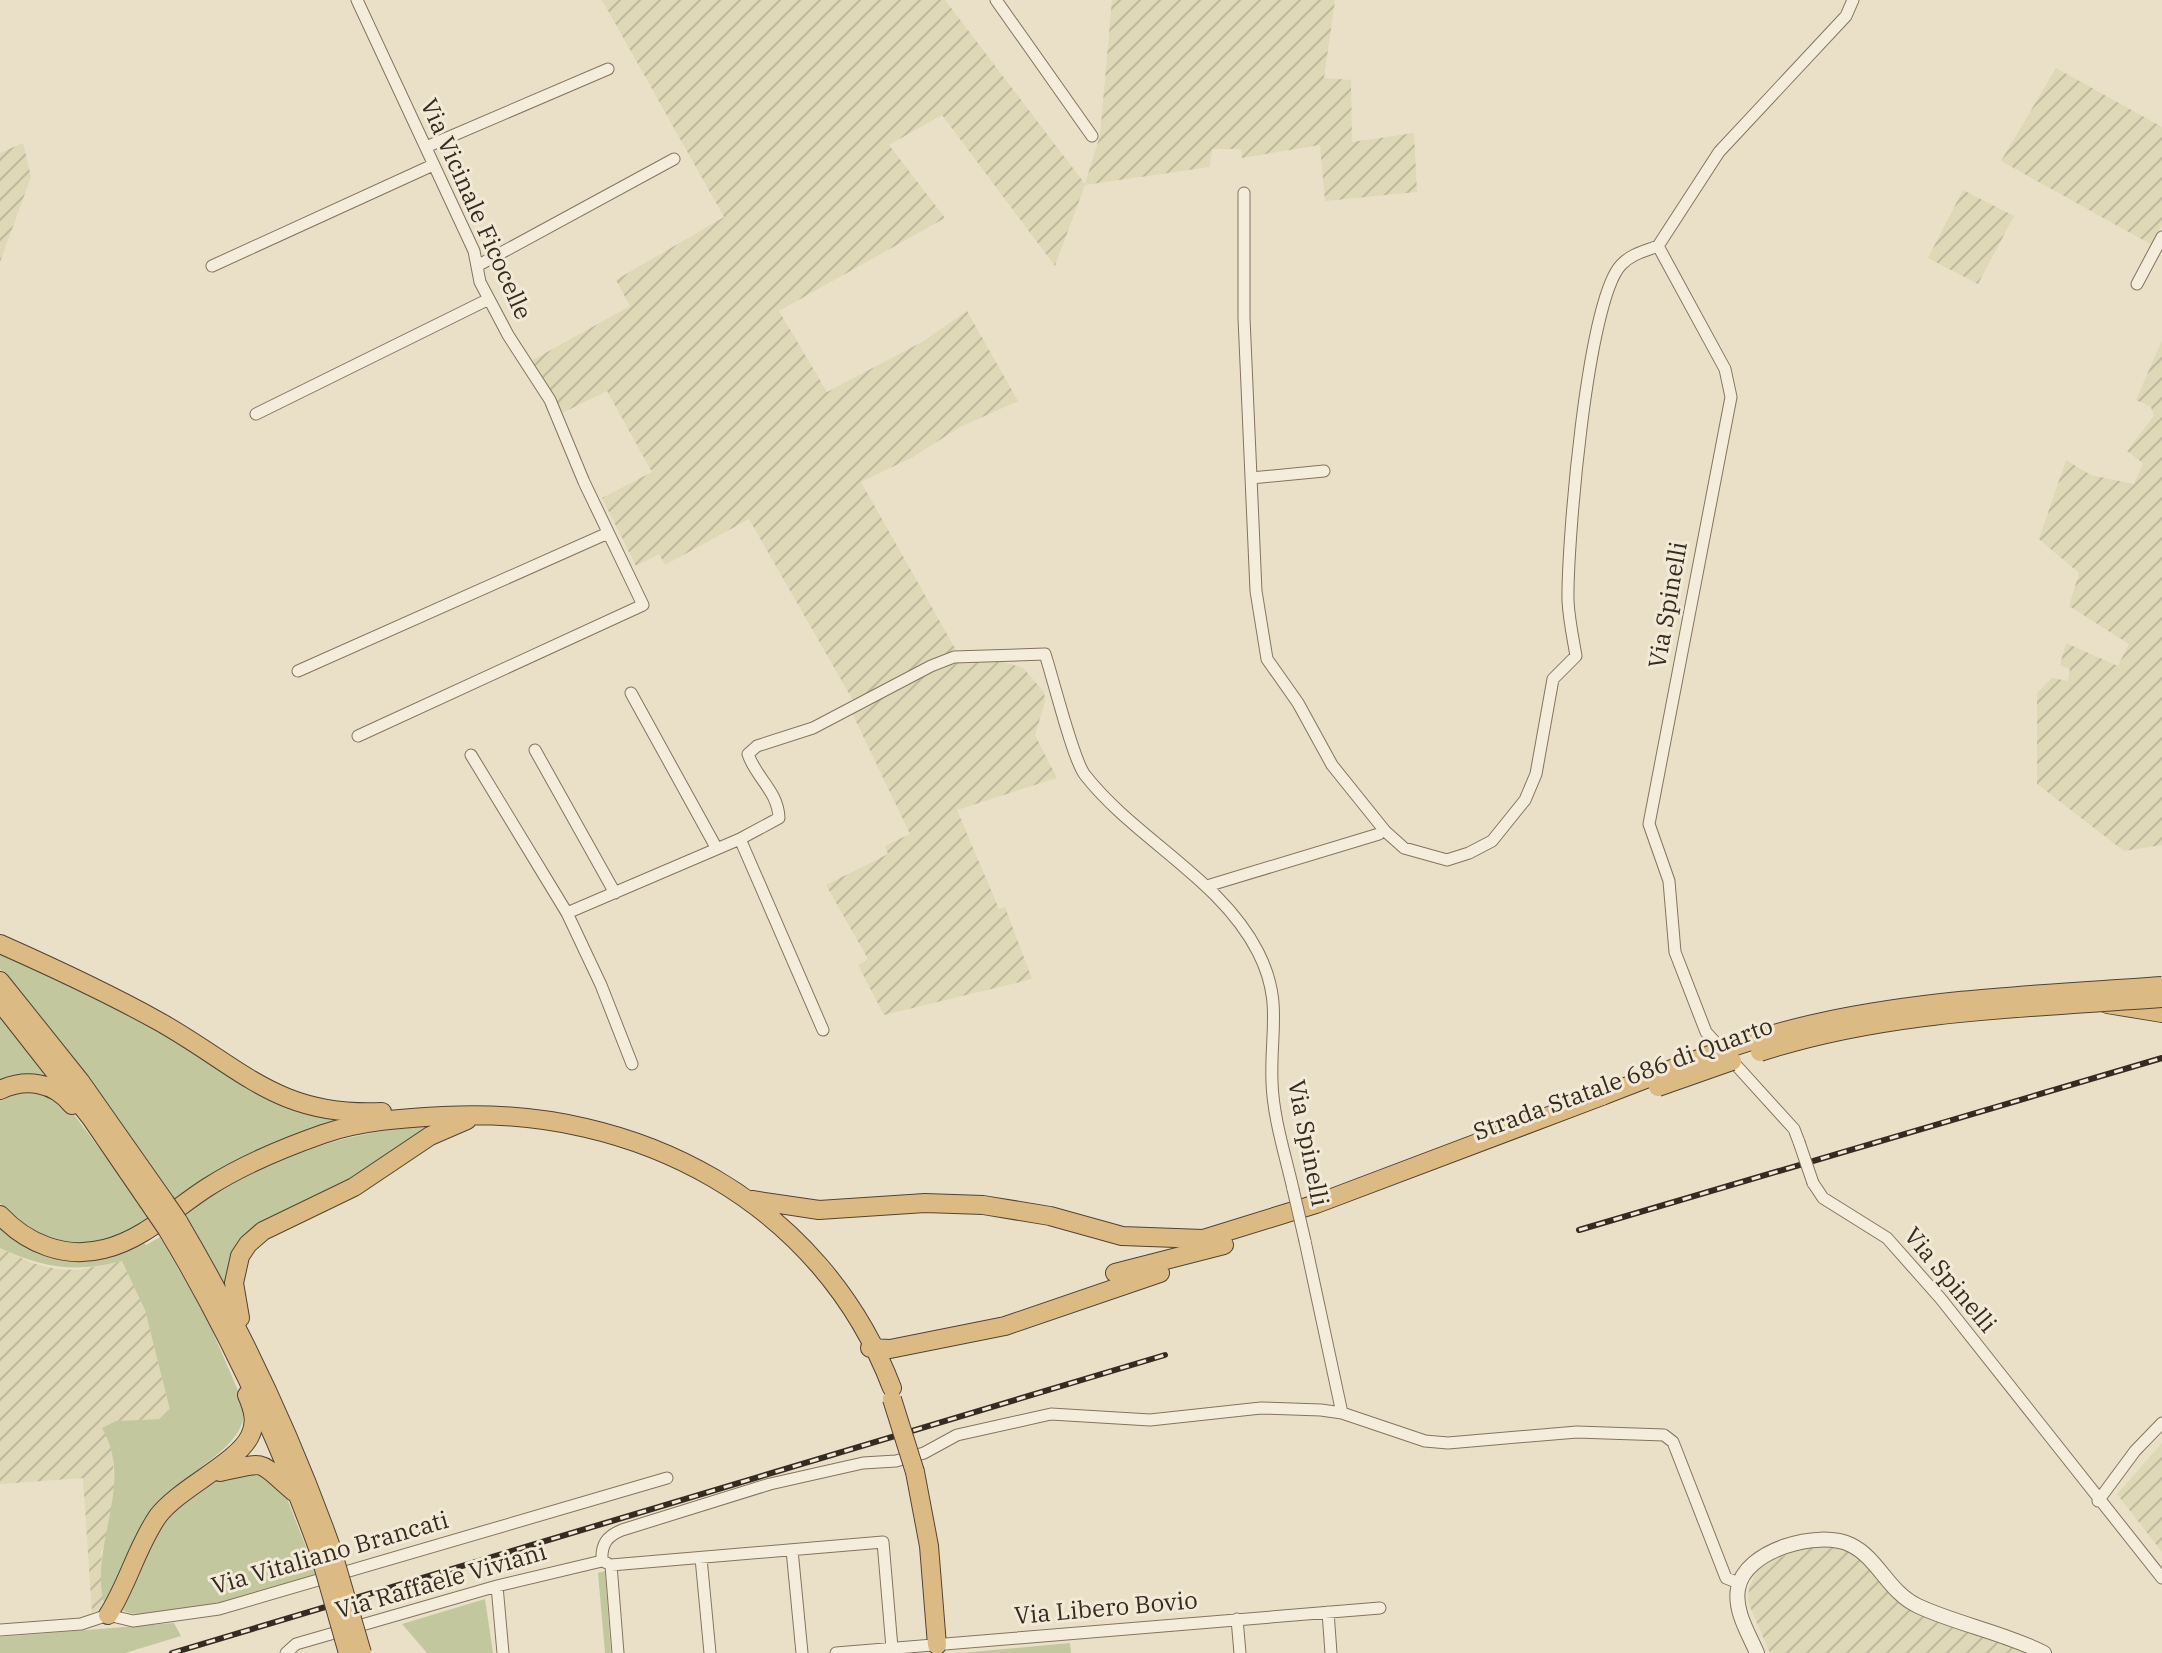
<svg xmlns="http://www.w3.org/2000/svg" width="2162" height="1653" font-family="'IBM Plex Serif',serif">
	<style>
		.farmland { fill: url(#farmland-furrows) }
		.grass { fill: #c2c79d }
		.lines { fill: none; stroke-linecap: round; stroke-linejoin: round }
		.minor-casing { stroke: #84735f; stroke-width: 13 }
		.tertiary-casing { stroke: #84735f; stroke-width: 16 }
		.trunk-casing { stroke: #524233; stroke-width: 20 }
		.minor { stroke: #f5eddb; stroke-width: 11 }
		.tertiary { stroke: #f5eddb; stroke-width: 14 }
		.trunk { stroke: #dcba84; stroke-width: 18 }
		.rail-casing { stroke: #362b21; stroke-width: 6 }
		.rail { stroke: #f2ead7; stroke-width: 3; stroke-dasharray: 9; stroke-linecap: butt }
		.minor-bridge-casing { stroke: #84735f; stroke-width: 13; stroke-linecap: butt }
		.trunk-bridge-casing { stroke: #524233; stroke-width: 20; stroke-linecap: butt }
		.minor-bridge { stroke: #f5eddb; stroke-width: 11 }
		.trunk-bridge { stroke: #dcba84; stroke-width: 18 }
		.labels { text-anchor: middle; stroke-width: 6; stroke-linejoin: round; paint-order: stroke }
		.street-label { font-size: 24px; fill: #362b21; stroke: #f2ead7 }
	</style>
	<defs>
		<pattern id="farmland-furrows" width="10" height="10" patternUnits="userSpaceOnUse" patternTransform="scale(2)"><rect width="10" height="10" fill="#ded8b7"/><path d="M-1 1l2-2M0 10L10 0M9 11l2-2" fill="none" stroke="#bfba9d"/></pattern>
	</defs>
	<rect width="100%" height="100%" fill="#eae0c8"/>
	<!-- farmland -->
	<path class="farmland" d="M602,0H945L1085,184L1100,135L1112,0H1335L1324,78L1351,80L1352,142L1414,133L1417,192L1325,201L1320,145L1242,158L1241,149H1212L1210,167L1085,185L1055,266L942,115L889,145L945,218L779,311L827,392L922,342L967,311L1018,401L960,427L913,457L861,482L956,650L855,704L749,519L665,565L659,554L636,566L602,498L652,472L607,391L562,413L531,361L630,306L616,280L724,217Z
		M2056,68L2162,127V225L2152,245L2001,161Z
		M23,143L31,177L0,262V153Z
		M1963,190L2014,216L1978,284L1928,258Z
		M2162,340V845L2124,851L2037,784V693L2052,678L2068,681L2070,669L2060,665L2066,643L2118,666L2129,644L2069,606L2079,573L2039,539L2066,460L2091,475L2134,484L2143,463L2127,451L2154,416L2151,407L2136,400Z
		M955,660H998L1023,668L1044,692L1045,702L1035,735L1057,778L957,810L999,909L1005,907L1032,979L884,1015L858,965L868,959L826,885L888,854L885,846L910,834L852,713Z
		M0,1248L32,1263L56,1269L78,1270L122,1261L145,1309L170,1410L161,1419L116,1421L112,1446L115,1498L106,1544L101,1551L104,1607L92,1613L83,1478L0,1484Z
		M2162,1443V1552L2117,1494Z
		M1835,1543L1852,1550L1901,1605L2031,1653H1770L1748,1602L1749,1587L1757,1571L1772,1560L1803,1549Z"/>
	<!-- grass -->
	<path class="grass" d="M0,949L345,1119L175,1201L104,1099L0,969Z
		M0,1013L54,1079L0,1084Z
		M16,1088L63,1100L151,1217C99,1252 42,1256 0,1203V1095Z
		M437,1124L369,1172L271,1222L226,1289L183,1214C270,1158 333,1133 437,1124Z
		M0,1229C42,1261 96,1269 142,1241L146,1245L160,1237L208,1321L243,1402C255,1449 173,1475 149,1513C131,1541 126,1582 105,1607C87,1547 136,1486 102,1428L116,1421L161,1419L170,1410L145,1310L122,1261C75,1273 43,1268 0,1248Z
		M255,1468L284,1491L317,1575C279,1586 154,1628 122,1610C126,1595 135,1579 142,1565C168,1507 193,1485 255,1468Z
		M605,1571L611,1653H605L598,1573Z
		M485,1599L493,1653H427L402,1624Z
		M174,1623L181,1636L125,1653H0V1637Z
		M1070,1643L1071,1653H960Z"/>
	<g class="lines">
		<!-- minor casing -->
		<g class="minor-casing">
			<path id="minor" d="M357,0L474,251L480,282L508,335L550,400L584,482L643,605L358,736
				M996,0L1092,136
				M426,147L608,69
				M1244,193V318L1256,591L1267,659L1298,703L1332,765L1385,831L1404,848L1447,860L1469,853L1492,841L1525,800L1536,774L1553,679L1576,656C1573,638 1569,620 1568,601C1567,545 1587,301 1621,265C1631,254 1645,251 1658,246L1725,369L1731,397L1649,824L1669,881L1675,952L1706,1032L1794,1129L1799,1142
				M1658,246L1719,152L1846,16L1853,0
				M212,266L433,165
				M477,266L674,159
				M2137,284L2162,237
				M256,414L489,299
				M1251,478L1324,471
				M298,671L608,533
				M631,693L717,849
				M535,750L615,893
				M471,755L567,913L601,985L632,1064
				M740,839L823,1030
				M1207,886L1379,834
				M567,913L740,839L779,818C778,791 756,778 748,754L757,746L813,728L931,666L954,657L1045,654C1053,678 1073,760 1085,775C1135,839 1220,878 1258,952C1283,1001 1270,1031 1272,1082C1273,1117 1285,1154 1293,1189
				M1813,1183L1823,1198L1887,1238L1941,1299L2162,1578
				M1305,1241L1342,1413
				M2098,1501L2135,1451L2162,1423
				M792,1550L802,1653
				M701,1558L710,1653
				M602,1561C601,1544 607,1536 622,1530L770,1484L863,1463L896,1461L924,1453L957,1435L1051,1414L1150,1420L1261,1408L1321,1410L1342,1413L1425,1441L1448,1443L1577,1432L1664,1435L1673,1442L1726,1578L1739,1583
				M497,1586L503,1653
				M1328,1612L1331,1653
				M1237,1619L1240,1653
				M0,1630L81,1624L108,1615L133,1621L219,1609L667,1478
				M286,1653L296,1644L497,1586L602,1561L607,1563
				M618,1653L611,1565L883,1542L892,1648
				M836,1653L1380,1608"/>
		</g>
		<!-- tertiary casing -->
		<g class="tertiary-casing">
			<path id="tertiary" d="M1757,1653C1749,1634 1734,1611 1738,1589C1744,1550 1819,1529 1851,1545C1878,1558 1889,1593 1918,1606C1959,1625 2003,1632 2044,1653"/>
		</g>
		<!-- trunk casing -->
		<g class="trunk-casing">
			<path id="trunk" d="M0,944C54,968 108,993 160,1022C243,1069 278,1117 382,1112
				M0,981L80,1081L165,1202
				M0,1002L91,1118L154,1210
				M2107,1004L2162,1013
				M0,1090C26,1078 54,1082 72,1105
				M752,1200L819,1210L925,1203L983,1205L1050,1216L1122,1236L1203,1239L1316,1204L1602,1096
				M0,1215C27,1244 65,1259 104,1249C143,1240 175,1208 208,1187C244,1164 283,1148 323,1134C360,1121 404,1118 443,1116C637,1105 821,1202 892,1388
				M178,1221C240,1326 290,1432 331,1547
				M167,1229C229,1332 278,1438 319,1551
				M1115,1273L1224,1245
				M240,1318L234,1283L240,1256L248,1244L263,1231L354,1187L430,1136L467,1120
				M870,1348L890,1349L1005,1326L1160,1273
				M220,1472C270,1461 256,1460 294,1492
				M915,1472L929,1546L937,1645
				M108,1615C128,1584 137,1546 158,1516C179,1488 237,1463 250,1436C257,1422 253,1409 247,1395"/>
		</g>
		<!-- minor -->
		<use href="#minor" class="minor"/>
		<!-- tertiary -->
		<use href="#tertiary" class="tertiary"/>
		<!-- trunk -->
		<use href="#trunk" class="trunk"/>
		<!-- rail casing -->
		<g class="rail-casing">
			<path id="rail" d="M1579,1230L2162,1058
				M172,1653L1165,1355"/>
		</g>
		<!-- rail -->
		<use href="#rail" class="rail"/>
		<!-- minor-bridge casing -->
		<g class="minor-bridge-casing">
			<path id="minor-bridge" d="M1799,1142L1813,1183
				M1293,1189L1305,1241"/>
		</g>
		<!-- trunk-bridge casing -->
		<g class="trunk-bridge-casing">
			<path id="trunk-bridge" d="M1760,1052C1888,1010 2028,1008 2162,998
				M1658,1087L1732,1061
				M1602,1096C1674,1068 1747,1038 1822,1022C1933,998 2049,994 2162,986
				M165,1202L178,1221
				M154,1210L167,1229
				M892,1399L915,1472
				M331,1547L362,1653
				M319,1551L348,1653"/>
		</g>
		<!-- minor-bridge -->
		<use href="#minor-bridge" class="minor-bridge"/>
		<!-- trunk-bridge -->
		<use href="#trunk-bridge" class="trunk-bridge"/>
	</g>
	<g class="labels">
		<!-- street labels -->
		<g class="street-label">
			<text transform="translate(476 209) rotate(66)" y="8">Via Vicinale Ficocelle</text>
			<text transform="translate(1668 605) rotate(-80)" y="8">Via Spinelli</text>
			<text transform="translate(1623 1079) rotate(-20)" y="8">Strada Statale 686 di Quarto</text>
			<text transform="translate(1308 1143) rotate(79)" y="8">Via Spinelli</text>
			<text transform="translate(1950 1280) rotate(50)" y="8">Via Spinelli</text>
			<text transform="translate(330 1553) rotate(-16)" y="8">Via Vitaliano Brancati</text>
			<text transform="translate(441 1581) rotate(-16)" y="8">Via Raffaele Viviani</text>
			<text transform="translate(1106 1608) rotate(-5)" y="8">Via Libero Bovio</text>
		</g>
	</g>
</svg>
